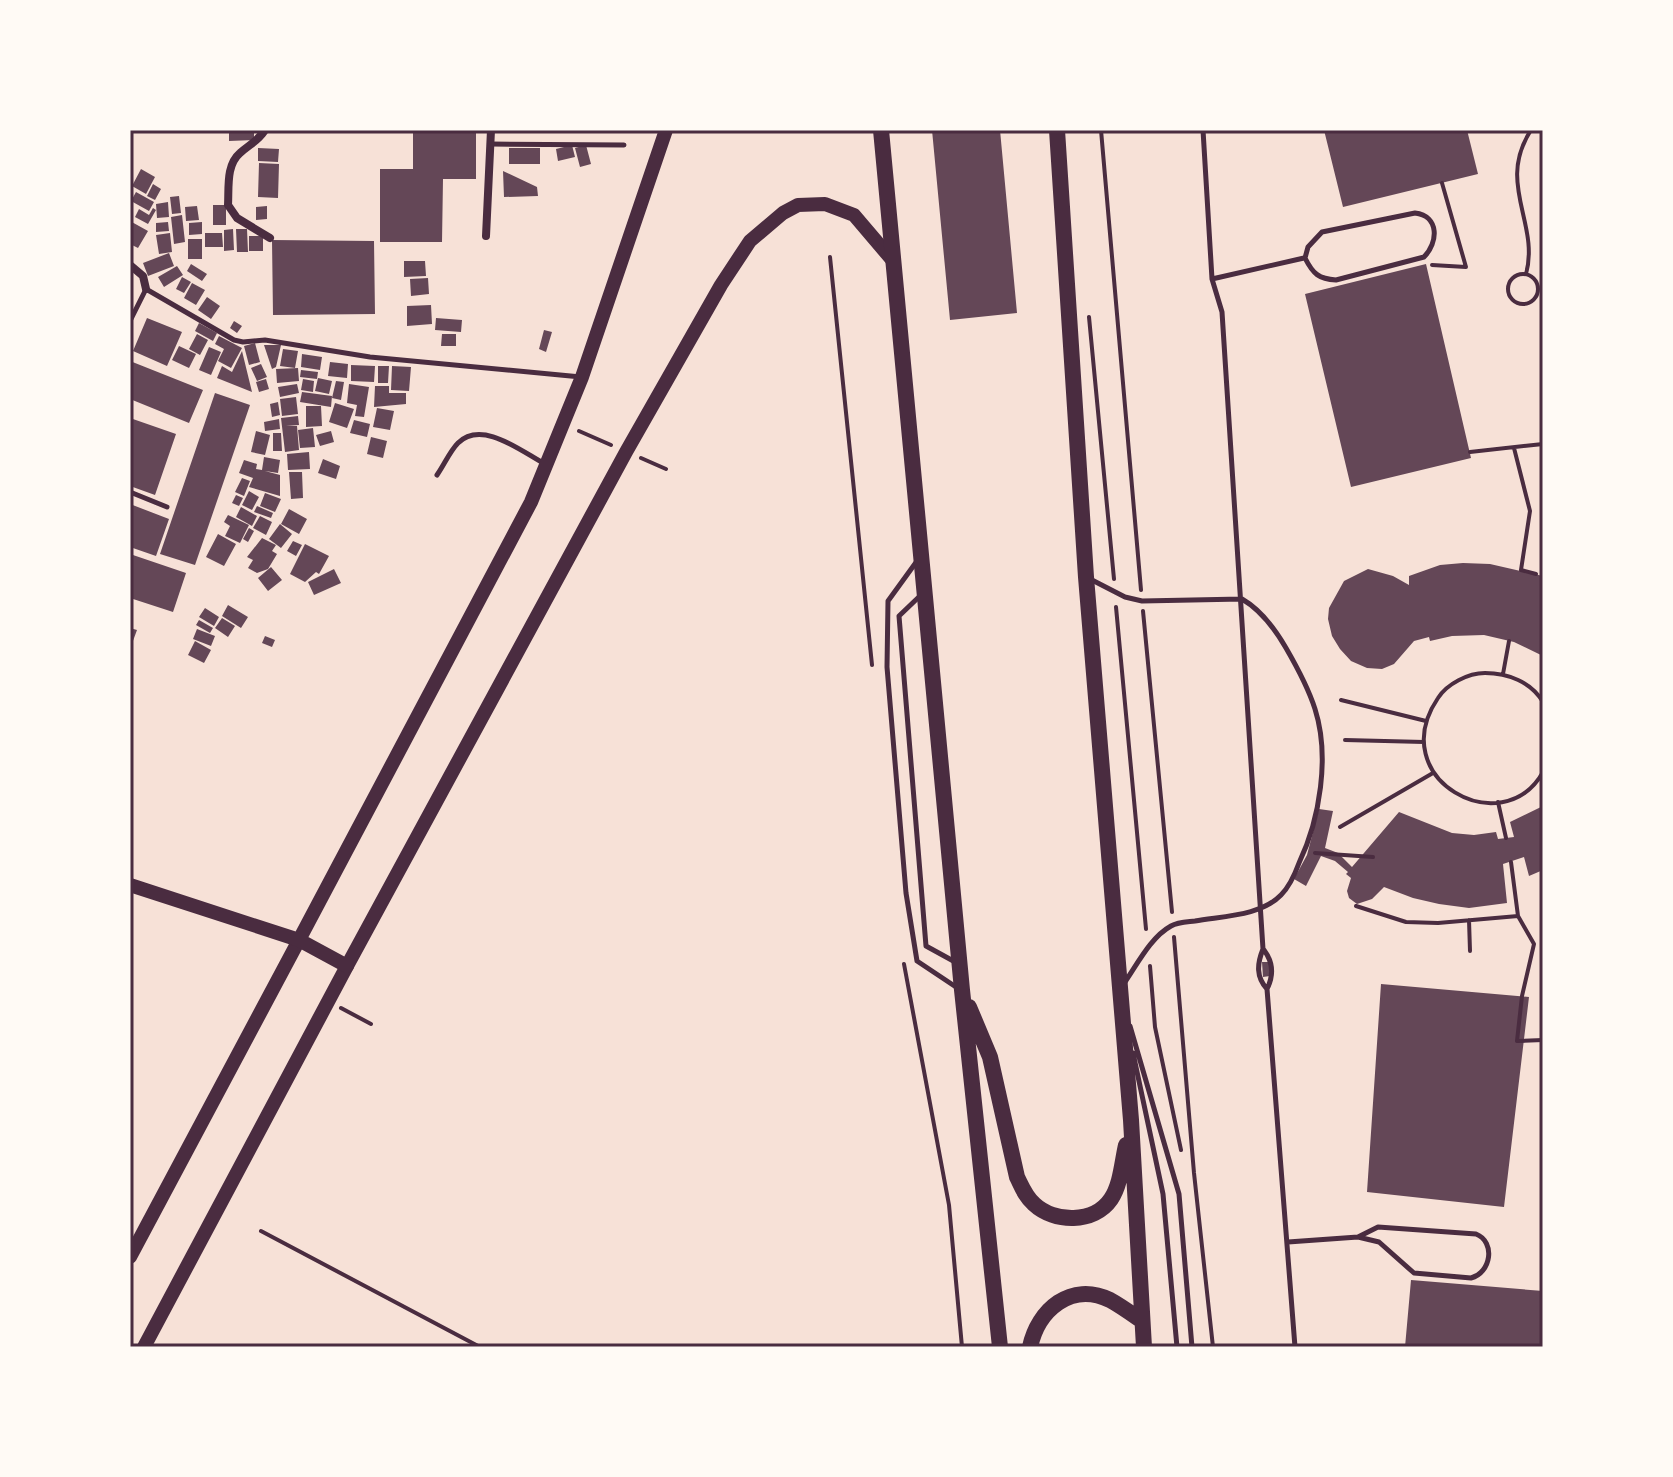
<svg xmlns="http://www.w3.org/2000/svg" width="1673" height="1477" font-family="Barlow,sans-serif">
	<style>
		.building { fill: #644757 }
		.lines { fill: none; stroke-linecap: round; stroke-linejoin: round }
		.path { stroke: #4a2c40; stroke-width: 4 }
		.service { stroke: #4a2c40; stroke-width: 5 }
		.minor { stroke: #4a2c40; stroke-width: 8 }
		.tertiary { stroke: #4a2c40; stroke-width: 14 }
		.secondary { stroke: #4a2c40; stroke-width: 14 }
		.primary { stroke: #4a2c40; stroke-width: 16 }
		.neatline { fill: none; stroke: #4a2c40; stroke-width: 3 }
	</style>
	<rect width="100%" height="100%" fill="#f7e1d7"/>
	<!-- building -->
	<path class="building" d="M229,130H254V140L229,141Z
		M413,130H476V179H443L442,242H380V169H413Z
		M932,130H1000L1017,313L950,320Z
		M1324,130H1467L1478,174L1343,207Z
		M572,145L575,157L558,161L556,149Z
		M586,145L591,164L580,167L575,148Z
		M258,148L279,149L278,162L258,161Z
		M509,148H540V164H509Z
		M259,163L279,164L278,198L258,197Z
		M141,169L155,177L146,194L132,186Z
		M503,171L537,187L538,196L504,197Z
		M153,184L161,189L155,200L147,196Z
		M136,192L154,202L149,211L131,201Z
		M179,196L181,213L172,214L170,197Z
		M168,202L169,217L157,218L156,204Z
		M213,205H226V225H213Z
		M197,206L199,220L186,221L185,207Z
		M267,206V219L256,220V207Z
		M153,208L156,210L148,224L135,217L139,209L149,215Z
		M182,215L185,242L174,244L171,217Z
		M130,221L148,231L138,248L130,244Z
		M168,222L169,231L156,232V223Z
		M202,222V234L189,235V223Z
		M233,229L234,250L224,251V230Z
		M236,229H247L248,252H237Z
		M170,233L172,252L159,254L156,235Z
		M205,233H222L223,247H205Z
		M249,236H263V251H249Z
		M188,239H202V259H188Z
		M272,240L374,241L375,314L273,315Z
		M169,253L174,266L148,276L143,263Z
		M404,261H425L426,276L404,277Z
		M191,264L207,274L202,281L187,271Z
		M1426,264L1471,458L1351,487L1305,294Z
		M177,266L183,275L164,287L158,277Z
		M182,277L191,282L184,293L176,289Z
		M428,278L429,294L411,296L410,279Z
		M192,283L205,290L196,305L184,298Z
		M207,297L220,306L211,319L198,310Z
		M431,305L432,324L407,326V306Z
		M147,318L182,332L167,366L133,351Z
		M436,318L462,320L461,332L435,330Z
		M234,321L242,326L237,333L230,328Z
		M199,323L217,333L213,341L195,331Z
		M544,330L552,332L546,352L539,349Z
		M197,334L208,340L200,355L189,349Z
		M442,334H456V346H441Z
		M219,336L242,348L231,368L218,361L224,349L215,344Z
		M255,343L260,362L249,365L244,346Z
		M264,345H281L276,367L272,369Z
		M179,346L196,354L189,368L172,360Z
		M209,347L221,352L211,375L199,370Z
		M283,349L298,351L295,368L280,366Z
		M242,351L252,392L217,378L222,366L232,372Z
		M302,354L322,357L320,370L301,367Z
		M130,361L203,390L189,423L130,399Z
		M330,362L348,364L347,378L328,376Z
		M261,364L267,377L257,381L251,368Z
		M351,365L375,366L374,382L351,381Z
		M378,366H389L388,383H378Z
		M392,366L411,367L409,391L391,390Z
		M298,368L299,381L277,383L276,369Z
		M301,370L318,372L317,379L300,377Z
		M318,378L332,381L329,394L315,391Z
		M266,379L269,389L259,392L256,382Z
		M303,379L314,381L313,392L301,390Z
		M336,381L344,382L341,400L332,398Z
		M297,384L299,393L280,397L278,387Z
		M349,384L369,387L364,417L355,416L357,405L347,403Z
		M375,386H389V393H406V404L374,407Z
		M302,392L332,396L331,407L300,402Z
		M215,393L250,405L195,565L160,554Z
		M296,397L298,414L282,416L280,399Z
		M278,402L280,415L272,417L270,404Z
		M335,403L354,409L347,428L329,422Z
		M306,406H321L322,426L306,427Z
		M377,408L394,411L390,430L373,427Z
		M298,416L299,425L286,426H297L299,450L285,452L281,418Z
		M130,418L176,434L155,495L130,486Z
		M279,419L280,429L265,431L264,422Z
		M354,420L370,424L367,437L350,433Z
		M313,428L315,447L300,448L298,430Z
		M256,431L270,435L265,455L251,452Z
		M331,431L334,442L320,446L316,435Z
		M273,433H281L282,451H273Z
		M371,437L387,441L383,458L367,454Z
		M309,452L310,469L288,470L287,454Z
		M264,457L280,460L278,473L265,471L280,475V496L249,487L253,478L239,473L244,460L257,464L256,469L262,470Z
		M323,459L340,466L336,479L318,473Z
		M289,472H302L303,498L291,499Z
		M242,478L250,481L244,496L235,492Z
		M249,491L259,497L252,510L242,505Z
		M265,493L281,499L275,512L260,506Z
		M236,495L243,498L239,506L232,503Z
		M130,504L169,519L156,556L130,547Z
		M257,506L273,513L271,518L254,512Z
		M241,507L257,516L252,526L236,517Z
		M289,509L307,519L299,534L281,524Z
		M228,515L249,525L240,543L225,536L230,526L224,522Z
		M260,516L272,522L266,535L253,528Z
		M280,524L292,534L281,548L269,539Z
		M249,528L254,531L248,542L243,539Z
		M218,534L236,544L224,566L206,557Z
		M262,538L276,545L272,551L277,554L268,569L257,573L248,568L253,560L247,557Z
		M293,541L302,545L296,556L287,551Z
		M305,544L329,556L319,574L316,572L305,582L290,574Z
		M130,554L186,573L173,612L130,598Z
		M1463,563L1490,564L1543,576V656L1514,642L1484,635L1452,636L1430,641L1429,637L1414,641L1394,664L1382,669L1367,668L1351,661L1340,649L1332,636L1328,619L1329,608L1344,581L1368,569L1393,576L1409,585V576L1440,565Z
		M271,567L282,580L268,591L258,578Z
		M334,569L341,583L314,595L308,582Z
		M228,605L248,617L241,628L222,616Z
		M205,608L219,617L214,626L199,617Z
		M222,618L235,626L228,637L215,628Z
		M199,620L213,628L210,633L196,625Z
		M130,628L137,630L130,649Z
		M197,629L215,636L211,646L193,639Z
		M265,636L275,640L272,647L262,643Z
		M195,641L211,650L204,663L188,655Z
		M1543,806V870L1529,876L1524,857L1503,864L1507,903L1469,908L1439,904L1413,898L1384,887L1372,899L1357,904L1349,898L1347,891L1351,878L1346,874L1348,872L1335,861L1321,856L1306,886L1294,879L1307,855L1319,809L1333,811L1325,848L1338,853L1352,867L1399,812L1452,833L1474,835L1496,832L1498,839L1514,837L1510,822Z
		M1262,962H1269L1270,976L1263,977Z
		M1381,984L1529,997L1504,1207L1367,1192Z
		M1411,1280L1543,1291V1347H1405Z"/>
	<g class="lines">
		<!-- path -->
		<path class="path" d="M1101,130L1141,590
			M830,257L872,665
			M1432,265L1466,267L1442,183
			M1526,274C1540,223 1496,184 1531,130
			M1508 289a15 15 0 1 1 30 0a15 15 0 1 1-30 0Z
			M1089,317L1114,579
			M579,431L611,445
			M1514,448L1530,511L1521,570L1536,574
			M1470,452L1543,444
			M641,458L666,469
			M1116,607L1146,929
			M1143,611L1172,912
			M1503,674L1509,641
			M1341,700L1426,721
			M1543,702C1531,682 1508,673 1485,673C1468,673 1447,684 1438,698C1383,779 1503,844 1543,772
			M1345,740L1424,742
			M1498,802L1506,838
			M1340,827L1433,773
			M1315,853L1373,857
			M1511,862L1518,916
			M1356,906L1406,922L1438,923L1518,916L1534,944L1522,996L1517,1041L1543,1040
			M1469,920L1470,951
			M1174,937L1194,1173L1213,1347
			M904,964L949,1205L962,1347
			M1150,966L1155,1027L1181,1150
			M341,1008L371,1024
			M261,1231L480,1347"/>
		<!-- service -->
		<path class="service" d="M1203,130L1212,279L1222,312L1263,949C1257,964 1256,977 1267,989
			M491,144L624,145
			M1415,213C1440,216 1438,243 1424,257L1336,280C1319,279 1313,274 1305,258L1308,247L1322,232Z
			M1212,279L1304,258
			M130,321L146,289L234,340L243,342L265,340L370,357L581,377
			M437,475C444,465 450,451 458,443C482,419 522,452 545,464
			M130,492L167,507
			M917,561L888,601L887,667L906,893L917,961L956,987
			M1090,579L1125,597L1142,601L1242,599C1261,610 1275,629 1286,648C1297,667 1308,687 1315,709C1330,756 1320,819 1299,863C1295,874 1289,887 1281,895C1261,916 1222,916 1195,921C1187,922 1178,922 1171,926C1151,937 1138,963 1125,982
			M922,594L899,616L926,946L957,963
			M1264,950C1273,962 1274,975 1267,989L1295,1347
			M1130,1026L1179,1194L1192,1347
			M1133,1053L1163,1194L1177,1347
			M1378,1227L1476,1234C1496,1242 1491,1273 1471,1278L1414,1273L1379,1242L1358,1237Z
			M1288,1242L1358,1237"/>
		<!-- minor -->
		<path class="minor" d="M265,130C258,141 250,144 240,153C226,165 229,187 228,205L237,218L270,238
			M486,236L491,130
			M130,265L143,276L146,289"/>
		<!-- tertiary -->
		<path class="tertiary" d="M130,1257L299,940
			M144,1347L347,966"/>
		<!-- secondary -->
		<path class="secondary" d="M130,885L299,940L347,966L626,452L721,285L750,241L783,213L798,205L825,204L854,215L894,262
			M299,940L531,502L582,377L666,130"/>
		<!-- primary -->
		<path class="primary" d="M881,130L962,990L1000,1347
			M1057,130L1086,577L1131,1120L1144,1347
			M969,1007L990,1057L1017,1177C1022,1187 1025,1196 1034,1204C1054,1223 1094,1224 1111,1199C1121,1184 1122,1162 1126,1145
			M1030,1347C1038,1310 1071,1281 1110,1300C1121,1306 1132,1314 1142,1321"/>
	</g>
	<!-- border -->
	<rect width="1673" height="1477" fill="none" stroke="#fffaf5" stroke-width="264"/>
	<rect x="132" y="132" width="1409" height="1213" class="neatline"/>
</svg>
